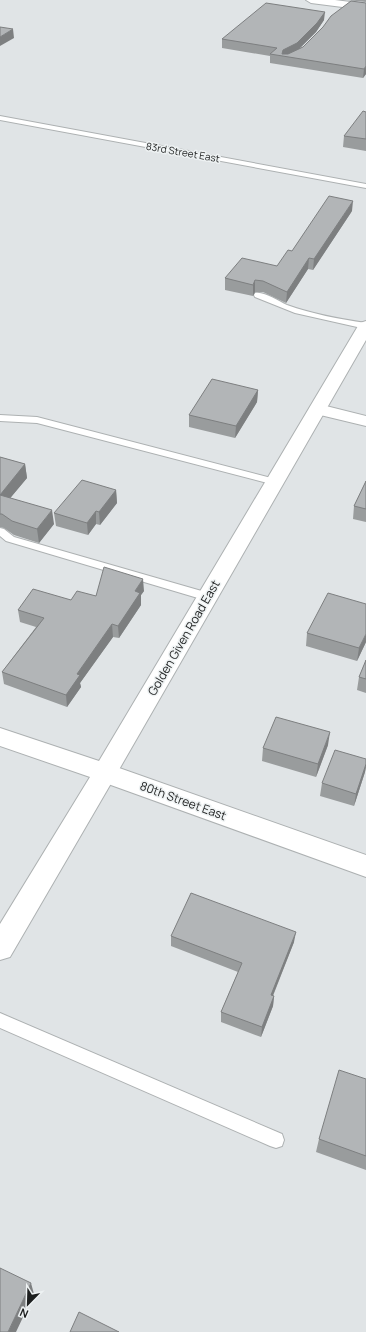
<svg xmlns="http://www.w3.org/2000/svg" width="366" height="1332" font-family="Manrope,sans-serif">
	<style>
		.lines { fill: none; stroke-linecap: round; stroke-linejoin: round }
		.lane-casing { stroke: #adb1b2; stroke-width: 2 }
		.street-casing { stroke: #adb1b2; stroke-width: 2 }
		.secondary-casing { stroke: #adb1b2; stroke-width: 2 }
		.lane { fill: #fff; fill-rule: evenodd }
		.street { fill: #fff; fill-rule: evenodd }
		.secondary { fill: #fff; fill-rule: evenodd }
		.wall { fill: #999c9d }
		.shaded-wall { fill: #7d7f80 }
		.building { fill: #b2b5b7; stroke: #7d7f80 }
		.labels { text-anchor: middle; stroke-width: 3; stroke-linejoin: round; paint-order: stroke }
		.far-street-label { font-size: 10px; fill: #1d1f1f; stroke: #eef2f3 }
		.street-label { font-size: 12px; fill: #1d1f1f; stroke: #eef2f3 }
	</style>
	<rect width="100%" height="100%" fill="#e0e4e6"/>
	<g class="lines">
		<!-- lane casing -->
		<g class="lane-casing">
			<path id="lane" d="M0,116L366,184V188L0,120Z
				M255,293C264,291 278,301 287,305C312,314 339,319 366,323V329L295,313L255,297L254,295Z
				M0,415L37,417L279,480L280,482L275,485L37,423L0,421Z
				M0,528L4,529L14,537L212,594L214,597L212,600L208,601L6,541L0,536Z
				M0,1013L282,1134L284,1140L282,1146L276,1148L270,1146L0,1028Z"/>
		</g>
		<!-- street casing -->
		<g class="street-casing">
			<path id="street" d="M318,404L366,416V426L312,413L309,409L312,405Z
				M105,763L366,855V877L97,780L93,773L97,766Z"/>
		</g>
		<!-- secondary casing -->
		<g class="secondary-casing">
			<path id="secondary" d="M306,0H335L366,4V10L311,3Z
				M366,321V340L113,780L10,957L0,960V924L90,777L0,746V728L99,761L358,326L360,323Z"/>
		</g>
		<!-- lane -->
		<use href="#lane" class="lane"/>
		<!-- street -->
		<use href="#street" class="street"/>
		<!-- secondary -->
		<use href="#secondary" class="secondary"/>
	</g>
	<!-- wall -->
	<path class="wall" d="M347,0H366V2Z
		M351,1L366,74L363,78L270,63V56L222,48V39L324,20L316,32L299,49L303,47Z
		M366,112V151L343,147L344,136Z
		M352,211L313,270L308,269L286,303L263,292H255L253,296L225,290V278L277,266L292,251Z
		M258,390L257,402L235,438L189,427V415Z
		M0,457L25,464L27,478L10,498L54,524L39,543L14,535L4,528L0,527Z
		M366,481V522L353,519L354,506Z
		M116,490L117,503L100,525L96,524L88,535L56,526L54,513Z
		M144,591L141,595V605L119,638L113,637L80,683L81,687L67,707L4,684L2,672L36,627L20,622L18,610L71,600Z
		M307,633L366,642L357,661L306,646Z
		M366,660V693L357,690L359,677Z
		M328,745L316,777L262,761L263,748Z
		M366,759V768L365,772L354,806L320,796L322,783Z
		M171,936L294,942L273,996H274L273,1006L261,1037L221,1022V1012L238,972L171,946Z
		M366,1079V1170L316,1152L319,1139Z"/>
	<!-- shaded-wall -->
	<path class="shaded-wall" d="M325,12L324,20L316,32L296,52L282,56L283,50Z
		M13,29L14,38L0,46V37Z
		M366,66V74L363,78L364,69Z
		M353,201L352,211L313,270L314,259Z
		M309,258L308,269L286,303L287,292Z
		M255,280V292L253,296V285Z
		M258,390L257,402L235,438L236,426Z
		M25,464L27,478L2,508L0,495Z
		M116,490L117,503L100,525L99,512Z
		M52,510L54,524L39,543L37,529Z
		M96,511V524L88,535L87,523Z
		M143,579L144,591L141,595V605L119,638L118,626L135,591Z
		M112,624L113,637L80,683L81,687L67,707L66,695L77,674Z
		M366,634V642L357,661L359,648Z
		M330,732L328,745L316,777L318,764Z
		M366,764L365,772L354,806L356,794Z
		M296,932L294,942L269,1005L271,995Z
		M274,996L273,1006L261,1037L262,1027Z
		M31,1283L34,1294L16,1332H8Z"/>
	<!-- building -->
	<path class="building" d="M351,1L366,3V66L364,69L270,54L277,48L222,39L266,3L325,12L317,23L297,43L283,50L282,54H288L303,47L323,27L331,16Z
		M0,27L13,29L0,37Z
		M363,111L366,112V139L344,136Z
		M329,196L353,201L314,259L309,258L287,292L263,281L255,280L253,285L225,278L242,258L277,266L288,250L292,251Z
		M212,379L258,390L236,426L189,415Z
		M0,457L25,464L0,495Z
		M82,480L116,490L99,512L96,511L87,523L54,513Z
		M366,481V509L354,506Z
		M0,495L52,510L37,529L12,521L2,514H0Z
		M104,567L143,579L135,591L140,593L118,626L112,624L77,674L80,675L66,695L2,672L44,618L18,610L33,589L71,600L77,591L96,596Z
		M328,593L366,604V634L359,648L307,633Z
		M366,660V679L359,677Z
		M276,717L330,732L318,764L263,748Z
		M335,750L366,759V764L356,794L322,783Z
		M191,893L296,932L271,995L274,996L262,1027L221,1012L242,963L171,936Z
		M339,1070L366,1079V1156L319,1139Z
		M0,1268L31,1283L8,1332H0Z
		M79,1312L119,1332H70Z"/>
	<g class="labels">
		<!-- far-street labels -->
		<g class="far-street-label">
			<text transform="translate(183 152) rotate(10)" y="4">83rd Street East</text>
		</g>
		<!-- street labels -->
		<g class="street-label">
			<text transform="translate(184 638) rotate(-60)" y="4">Golden Given Road East</text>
			<text transform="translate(183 801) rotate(20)" y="4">80th Street East</text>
		</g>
	</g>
	<!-- north arrow -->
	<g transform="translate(28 1304) rotate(203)" stroke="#eef2f3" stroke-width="3" paint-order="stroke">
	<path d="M0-3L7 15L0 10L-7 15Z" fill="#1d1f1f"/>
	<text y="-6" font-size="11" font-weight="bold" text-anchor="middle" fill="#1d1f1f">N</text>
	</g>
</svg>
